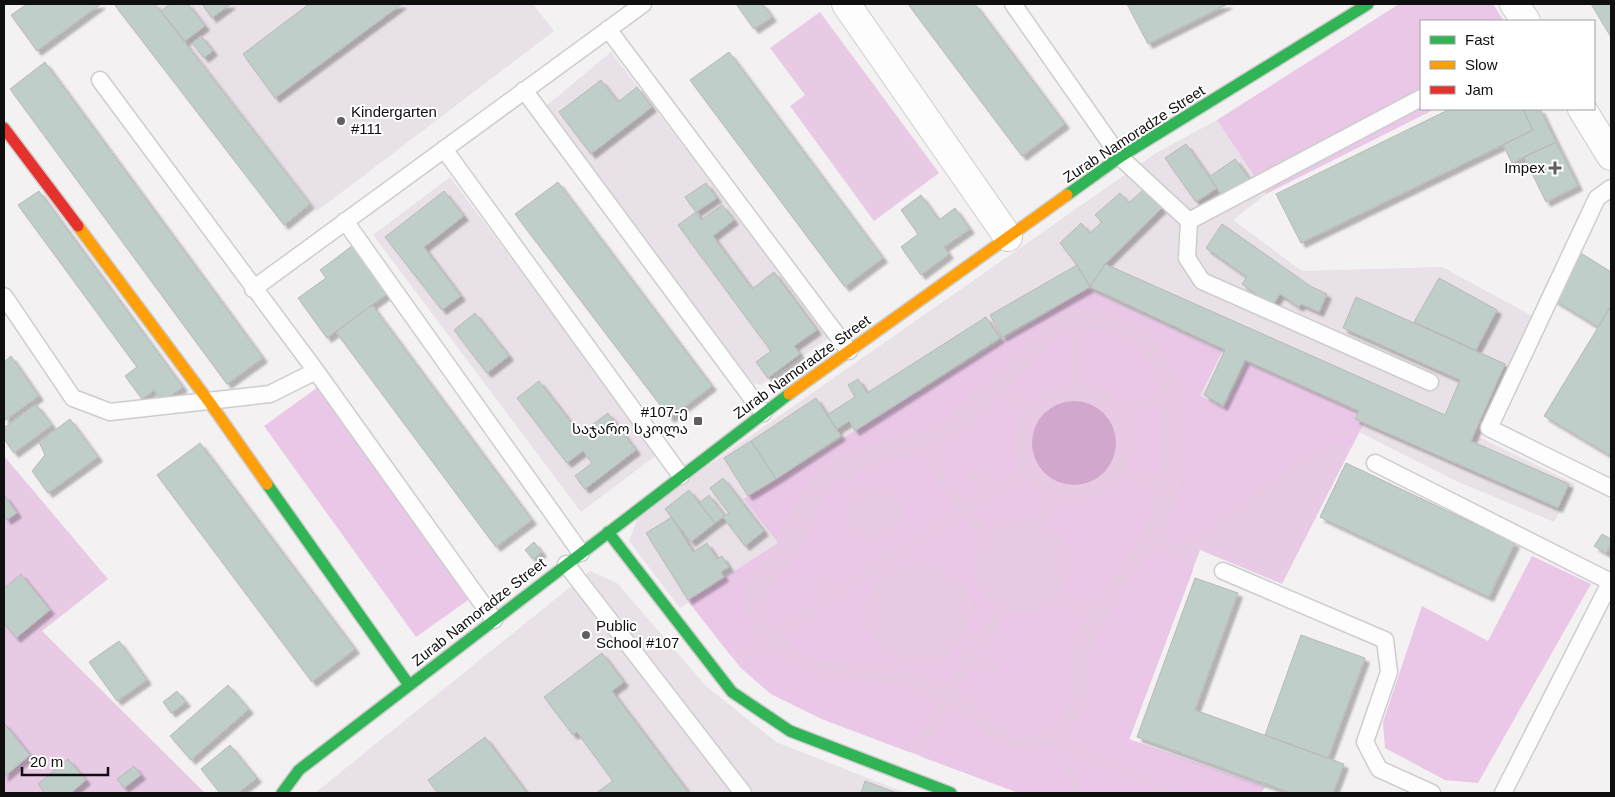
<svg xmlns="http://www.w3.org/2000/svg" width="1615" height="797" font-family="Helvetica,'Noto Sans Georgian',sans-serif">
	<style>
		.built { fill: #e8e1e7 }
		.green { fill: #e8cae5 }
		.forest { fill: #eac7e7 }
		.water { fill: #d1a7cd }
		.building { fill: #bfcec8; stroke: #b9b8b9; filter: url(#shadow) }
		.lines { fill: none; stroke-linecap: round; stroke-linejoin: round }
		.lane-casing { stroke: #cecdce; stroke-width: 19 }
		.street-casing { stroke: #cecdce; stroke-width: 30 }
		.fast-casing { stroke: #cecdce; stroke-width: 14 }
		.slow-casing { stroke: #cecdce; stroke-width: 14 }
		.jam-casing { stroke: #cecdce; stroke-width: 14 }
		.lane { stroke: #fdfdfd; stroke-width: 16 }
		.street { stroke: #fdfdfd; stroke-width: 28 }
		.fast { stroke: #30b455; stroke-width: 11 }
		.slow { stroke: #ff9f0a; stroke-width: 11 }
		.jam { stroke: #e5322d; stroke-width: 11 }
		.poi-dot { fill: #605e5f; stroke: #fff; stroke-width: 2 }
		.labels { text-anchor: middle; stroke-width: 4; stroke-linejoin: round; paint-order: stroke }
		.poi-label { font-size: 15px; fill: #100f10; stroke: #fff; text-anchor: start }
		.street-label { font-size: 15px; fill: #100f10; stroke: #fff }
	</style>
	<defs>
		<filter id="shadow"><feDropShadow dx="4.5" dy="4.5" stdDeviation="1" flood-color="#0004"/></filter>
	</defs>
	<rect width="100%" height="100%" fill="#f4f1f3"/>
	<!-- built -->
	<path class="built" d="M156,4H533L554,31L317,211Z
		M611,52L830,337L761,385L753,383L545,107Z
		M1217,120L1266,194L1233,220L1302,271L1442,267L1536,318L1479,437L1575,484L1554,522L1456,481L1363,434L1247,365L1224,409L1200,397L1222,353L744,499L779,543L680,608L629,541L639,514L1156,153Z
		M450,177L658,454L581,512L373,235Z
		M590,571L617,583L706,686L776,742L906,793H315Z"/>
	<!-- green -->
	<path class="green" d="M820,12L939,173L874,221L790,106L805,95L770,48Z
		M1087,289L1222,352L1200,396L1224,409L1247,364L1367,417L1282,584L1200,550L1129,739L1265,787L1261,793H1019L822,719L771,694L740,667L688,601L778,543L744,499Z
		M4,456L108,579L42,631L205,793H4Z"/>
	<!-- forest -->
	<path class="forest" d="M1399,4H1493L1504,21H1421V109H1435L1266,194L1217,120Z
		M1087,289L1222,352L1200,396L1225,409L1247,364L1367,417L1352,445L1323,443L1183,544L1165,535L1180,490L1183,429L1181,388L1165,352L1149,328L1110,311L1070,308L1051,318L942,423L833,455L810,480L776,539L744,499Z
		M1083,331C1123,331 1152,353 1160,393L1122,405C1110,391 1098,385 1080,382Z
		M1073,332L1067,383C1051,386 1039,391 1027,404L1009,389L1053,343Z
		M318,387L471,598L416,637L264,426Z
		M1004,397L1021,412C1012,431 1011,447 1018,468L990,487L985,479L990,475L982,464L963,477L971,488L975,485L980,492L965,502L948,484L938,449L969,430Z
		M1160,405C1166,429 1161,456 1157,480L1127,469C1135,448 1137,435 1131,414Z
		M931,452L935,479L957,508L888,553L881,541C920,519 901,478 859,488L852,475Z
		M845,478L854,492C837,517 846,537 875,543L882,556L832,589L827,582L832,578L825,568L806,583L813,592L818,589L823,595L772,629L768,623L765,607L772,588L803,547L830,488Z
		M1126,478L1155,490L1144,530L1093,605L1063,590C1077,556 1073,548 1046,523L1057,503C1091,503 1101,501 1126,478Z
		M1026,480L1043,495L1032,519H1006L991,529L973,513Z
		M964,519L982,539C971,567 971,584 995,607L976,638L966,632C969,623 974,610 972,601C971,592 964,584 958,578C933,554 911,558 884,575L880,572Z
		M779,543C747,582 732,591 757,640L731,656L688,601Z
		M1152,550L1193,570L1129,740L1265,787L1261,793H1187L1064,738C1078,725 1087,709 1089,688C1090,680 1088,670 1090,661C1101,620 1127,584 1152,550Z
		M1532,556L1591,584L1478,783L1445,780L1385,748L1383,722L1422,606L1488,641Z
		M873,575L878,579C858,604 865,644 894,659L892,667C856,665 810,668 785,638Z
		M1057,602L1086,617C1083,622 1078,627 1076,633C1065,664 1084,712 1046,730C1039,734 1029,737 1021,735C1003,732 975,703 959,692L974,665L980,669L978,673L992,681L1000,663L987,656L985,659L979,656L984,647L988,649L1000,631L997,628L1008,610C1027,613 1041,614 1057,602Z
		M965,638L973,644L968,651L963,648L954,664L959,668L948,686L919,673L899,670L902,662C934,667 945,663 965,638Z
		M767,648L797,668L823,679L865,681L906,688L938,701L909,752L822,719L771,694L740,667Z
		M951,708C994,737 998,758 1056,747L1074,793H1019L922,757Z
		M1066,751L1160,793H1083Z"/>
	<!-- water -->
	<path class="water" d="M1032 443a42 42 0 1 1 84 0a42 42 0 1 1-84 0Z"/>
	<!-- building -->
	<path class="building" d="M27,4H101L37,51L11,15Z
		M114,4H155L310,204L284,225Z
		M170,4H188L205,26L185,41L161,11Z
		M202,4H231L212,18Z
		M309,4H402L275,98L243,54Z
		M736,4H763L772,17L754,29Z
		M908,4H975L1065,124L1022,156Z
		M1127,4H1228L1148,44Z
		M1591,4H1611V37Z
		M201,36L213,51L204,58L192,43Z
		M729,52L883,258L845,287L690,80Z
		M45,62L263,358L227,384L10,89Z
		M601,80L618,102L637,87L652,107L591,154L559,112Z
		M1450,109H1523L1533,130L1301,243L1276,194Z
		M1523,109H1540L1556,142L1512,163L1503,145L1533,130Z
		M1556,142L1578,186L1546,202L1524,157Z
		M1186,144L1217,188L1196,202L1165,158Z
		M1235,159L1251,181L1224,199L1209,177Z
		M558,182L712,386L670,418L515,214Z
		M706,183L717,198L696,212L685,197Z
		M1144,189L1162,208L1105,264L1090,287L1077,265L1060,243L1081,223L1090,233L1102,222L1095,215L1120,193L1129,203Z
		M39,191L183,387L162,402L154,390L142,399L125,376L137,367L18,205Z
		M444,191L464,216L424,247L461,296L442,310L385,237Z
		M921,195L939,220L955,208L970,229L944,247L949,254L921,275L901,247L918,234L901,210Z
		M722,205L734,220L713,236L752,289L774,272L817,330L794,346L800,354L768,378L756,362L771,351L678,225L696,212L701,220Z
		M1222,224L1310,286L1327,294L1319,312L1301,304L1299,307L1280,294L1272,306L1242,284L1247,277L1206,248Z
		M352,246L387,294L327,338L298,298L326,278L320,270Z
		M1579,252L1611,272V306L1598,327L1551,298Z
		M1105,264L1445,415L1460,380L1343,328L1356,297L1505,364L1471,441L1569,484L1558,508L1355,419L1359,411L1245,360L1223,406L1204,395L1225,350L1090,287Z
		M1077,265L1090,287L1002,337L990,315Z
		M1439,278L1497,310L1476,350L1414,322Z
		M372,305L532,520L496,547L336,332Z
		M1611,306V456L1544,416Z
		M475,313L509,356L487,373L454,330Z
		M986,317L1000,338L855,431L849,421L837,429L827,415L855,397L848,385L858,379L867,393Z
		M11,356L39,396L4,421V362Z
		M539,381L580,434L608,413L636,450L585,489L575,476L592,463L583,451L567,463L517,398Z
		M816,398L841,436L776,479L751,441Z
		M36,404L52,425L14,453L4,439V428Z
		M70,419L98,457L48,493L32,471L45,455L39,442Z
		M751,441L776,479L748,496L724,458Z
		M200,443L355,649L312,682L157,475Z
		M1346,463L1515,543L1489,597L1320,517Z
		M723,478L764,531L745,546L723,517L729,513L710,488Z
		M689,490L715,523L691,542L665,509Z
		M4,495L17,513L7,520L4,516Z
		M709,495L725,516L715,523L699,503Z
		M672,517L693,552L707,543L717,559L722,556L729,567L721,572L724,577L688,600L646,533Z
		M1602,534L1611,539V545L1606,553L1594,546Z
		M534,542L542,552L533,559L525,550Z
		M21,574L50,610L16,638L4,623V588Z
		M1195,578L1238,593L1195,710L1344,764L1333,793H1291L1137,737Z
		M1301,635L1365,658L1328,758L1265,735Z
		M119,641L147,680L117,701L89,662Z
		M602,653L624,682L612,691L689,793H596L613,781L577,732L573,735L544,697Z
		M228,685L249,709L191,760L170,736Z
		M177,691L186,702L171,713L163,702Z
		M4,723L30,755L4,777Z
		M485,737L527,793H438L428,780Z
		M230,745L257,778L238,793H220L201,769Z
		M68,759L86,780L71,793H45L38,784Z
		M134,766L141,775L124,788L117,779Z
		M865,781L897,793H861Z"/>
	<g class="lines">
		<!-- lane casing -->
		<g class="lane-casing">
			<path id="lane" d="M1013,4L1120,157L1189,221L1421,98
				M608,29L849,351
				M100,80L316,371L494,620
				M524,90L763,413
				M444,149L681,476
				M1611,188L1597,198L1489,428L1611,488
				M345,221L581,553
				M1189,221L1187,258L1202,281L1430,382
				M253,289L643,4
				M4,296L73,398L110,412L270,394L316,371
				M1375,463L1611,582
				M566,564L743,793
				M1223,571L1385,640L1389,672L1365,742L1379,769L1432,793
				M1503,793L1611,581"/>
		</g>
		<!-- street casing -->
		<g class="street-casing">
			<path id="street" d="M846,4L1008,237
				M1514,4L1526,21
				M1582,109L1611,156"/>
		</g>
		<!-- fast casing -->
		<g class="fast-casing">
			<path id="fast" d="M1067,195L1120,157L1368,4
				M267,484L409,685
				M608,532L732,692L790,731L951,793
				M282,793L299,770L789,394"/>
		</g>
		<!-- slow casing -->
		<g class="slow-casing">
			<path id="slow" d="M78,226L210,403L267,484
				M789,394L1067,195"/>
		</g>
		<!-- jam casing -->
		<g class="jam-casing">
			<path id="jam" d="M4,128L78,226"/>
		</g>
		<!-- lane -->
		<use href="#lane" class="lane"/>
		<!-- street -->
		<use href="#street" class="street"/>
		<!-- fast -->
		<use href="#fast" class="fast"/>
		<!-- slow -->
		<use href="#slow" class="slow"/>
		<!-- jam -->
		<use href="#jam" class="jam"/>
	</g>
	<!-- markers -->
	<g class="poi-dot">
		<circle cx="341" cy="121" r="5"/>
		<path d="M1552.5 160.5h5v5h5v5h-5v5h-5v-5h-5v-5h5z"/>
		<rect x="693" y="416" width="10" height="10" rx="2.5"/>
		<circle cx="586" cy="635" r="5"/>
	</g>
	<g class="labels">
		<!-- poi labels -->
		<g class="poi-label">
			<text x="351" y="117">Kindergarten<tspan x="351" dy="17">#111</tspan></text>
			<text x="1545" y="173" text-anchor="end">Impex</text>
			<text x="688" y="417" text-anchor="end">#107-ე<tspan x="688" dy="17">საჯარო სკოლა</tspan></text>
			<text x="596" y="631">Public<tspan x="596" dy="17">School #107</tspan></text>
		</g>
		<!-- street labels -->
		<g class="street-label">
			<text transform="translate(1134 134) rotate(-33)" y="5">Zurab Namoradze Street</text>
			<text transform="translate(802 367) rotate(-36)" y="5">Zurab Namoradze Street</text>
			<text transform="translate(479 612) rotate(-38)" y="5">Zurab Namoradze Street</text>
		</g>
	</g>
	<!-- border -->
	<rect width="1615" height="797" fill="none" stroke="#100f10" stroke-width="10"/>
	<!-- legend -->
	<rect x="1420" y="20" width="175" height="90" fill="#ffffff" stroke="#9f9f9f"/>
	<rect x="1430" y="36" width="25" height="8" fill="#30b455" stroke="#9f9f9f"/>
	<text x="1465" y="45" font-size="15" fill="#100f10">Fast</text>
	<rect x="1430" y="61" width="25" height="8" fill="#ff9f0a" stroke="#9f9f9f"/>
	<text x="1465" y="70" font-size="15" fill="#100f10">Slow</text>
	<rect x="1430" y="86" width="25" height="8" fill="#e5322d" stroke="#9f9f9f"/>
	<text x="1465" y="95" font-size="15" fill="#100f10">Jam</text>
	<!-- scale -->
	<path d="M22 767v8h86v-8" fill="none" stroke="#100f10" stroke-width="2.5"/>
	<text x="30" y="767" font-size="15" fill="#100f10" stroke="#ffffff" stroke-width="4" paint-order="stroke">20 m</text>
</svg>
